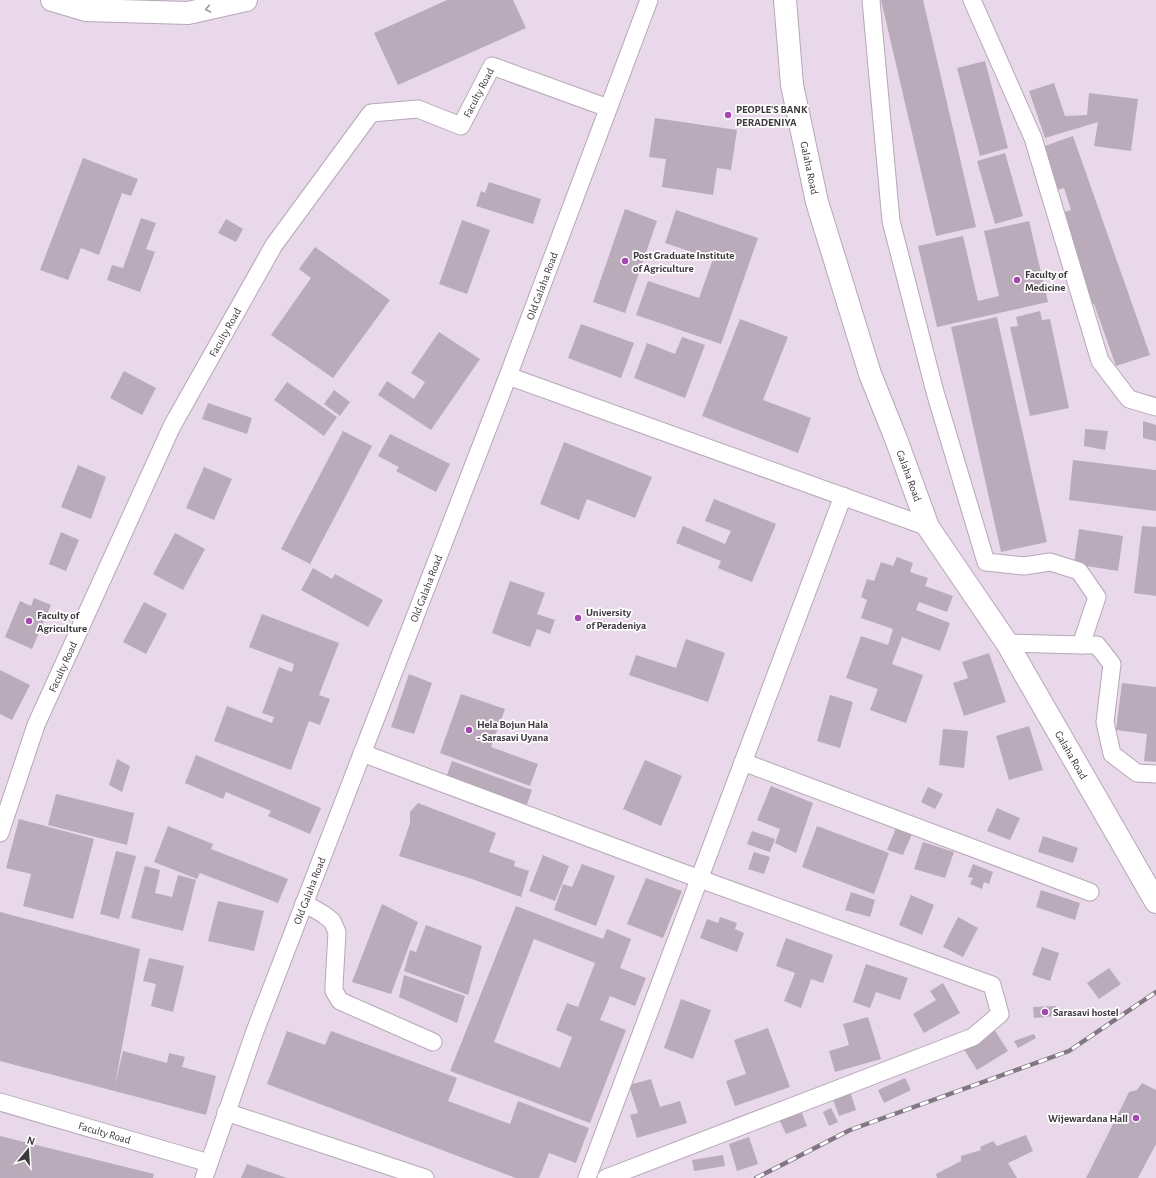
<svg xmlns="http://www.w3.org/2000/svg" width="1156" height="1178" font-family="'Alegreya Sans',sans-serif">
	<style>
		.building { fill: #baabbb; fill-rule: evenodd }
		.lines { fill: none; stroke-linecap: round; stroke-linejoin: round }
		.minor-casing { stroke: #b6a7b8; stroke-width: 19 }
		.major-casing { stroke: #b6a7b8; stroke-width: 24 }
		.highway-casing { stroke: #b6a7b8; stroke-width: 24 }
		.minor { stroke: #fff; stroke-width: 17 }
		.major { stroke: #fff; stroke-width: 22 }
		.highway { stroke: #fff; stroke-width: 22 }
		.rail-casing { stroke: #817783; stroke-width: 4.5 }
		.rail { stroke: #fff; stroke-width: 3; stroke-dasharray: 9; stroke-linecap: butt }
		.oneway { stroke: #9e9b9e }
		.poi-dot { fill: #a547b0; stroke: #fff; stroke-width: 1.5 }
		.labels { text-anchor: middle; stroke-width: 3.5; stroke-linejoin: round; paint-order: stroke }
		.street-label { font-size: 11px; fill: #3d373e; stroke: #fff }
		.poi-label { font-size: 11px; font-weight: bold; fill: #3d373e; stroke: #fff; text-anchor: start }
	</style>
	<rect width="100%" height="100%" fill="#e8d8ea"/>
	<!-- building -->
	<path class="building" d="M447,0H513L526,28L398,85L374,33Z
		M881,0H923L976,227L936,236Z
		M985,61L1008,148L980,156L957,68Z
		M1054,83L1065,116L1087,115L1089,93L1138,99L1131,151L1094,146L1098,122L1045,138L1029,91Z
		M655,118L737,130L731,170L717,168L713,195L662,187L666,159L649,157Z
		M1073,136L1150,355L1116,366L1094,304L1084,307L1062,213L1071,210L1064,188L1054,191L1039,148Z
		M1005,153L1023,216L995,224L977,161Z
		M83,158L138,179L131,196L122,193L99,255L81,248L68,280L40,270Z
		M489,182L541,199L533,224L476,206L481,191L485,193Z
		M625,209L657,221L625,313L593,302Z
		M676,210L758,238L721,344L636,315L648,281L699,298L713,259L665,243Z
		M141,218L156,223L146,249L155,252L140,292L107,280L112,265L123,268Z
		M226,219L243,229L236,242L218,233Z
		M462,220L490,230L467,294L439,284Z
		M1029,221L1048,302L937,327L918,246L963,236L978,301L999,296L984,231Z
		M315,247L390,300L333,378L271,335L311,278L299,269Z
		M1040,311L1042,320L1050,319L1069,408L1030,416L1010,327L1018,326L1016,317Z
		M997,317L1047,542L1001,552L951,327Z
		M740,319L788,337L763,400L811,418L798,453L702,416Z
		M581,324L634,343L621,378L568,358Z
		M439,332L480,359L431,430L378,395L387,381L414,399L425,382L411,373Z
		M682,337L705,345L685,398L634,378L647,343L675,354Z
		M124,371L156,388L142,415L110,398Z
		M287,382L337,417L324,436L274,400Z
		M334,390L350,402L340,416L324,404Z
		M208,403L252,418L247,434L202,419Z
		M1143,421L1156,425V441L1143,438Z
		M1085,429L1108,431L1105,450L1084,446Z
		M343,431L372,446L310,564L281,549Z
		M390,434L450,464L436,492L396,471L399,467L378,456Z
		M564,442L652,477L635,518L587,499L579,520L540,504Z
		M1073,460L1156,470V511L1069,500Z
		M78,465L106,477L91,519L61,507Z
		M204,467L232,479L214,520L186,508Z
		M714,499L776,524L752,582L718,568L721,561L676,543L683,526L725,544L731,531L705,521Z
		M1142,526L1156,527V596L1134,593Z
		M1079,529L1123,536L1118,571L1074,564Z
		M61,532L79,540L66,571L49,564Z
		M175,533L205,549L183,590L153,574Z
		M897,557L913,563L910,572L928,578L925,586L953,596L947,612L919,602L916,610L950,623L940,651L902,637L892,664L923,675L906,723L870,710L878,689L846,678L861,636L888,645L893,629L861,618L867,600L861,597L867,579L874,581L881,562L893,566Z
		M313,568L332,579L335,574L383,600L368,627L301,590Z
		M510,581L545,593L537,614L555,620L550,634L537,629L530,647L492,633Z
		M34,598L51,605L32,649L5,637L20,601L31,606Z
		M144,602L167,614L146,654L123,642Z
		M262,614L339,643L319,695L330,699L320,725L309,721L291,770L214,741L227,706L272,723L274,717L262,713L279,667L292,672L294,664L249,647Z
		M686,639L725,653L708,702L629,675L636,655L676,668Z
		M989,653L1006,702L964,716L953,683L968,678L962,662Z
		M0,670L30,685L12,720L0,714Z
		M409,674L432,683L414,734L391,727Z
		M1122,683L1156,687V762L1144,761L1147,734L1116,730Z
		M461,694L505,709L491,747L538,764L530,786L440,753Z
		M830,695L853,702L840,748L817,741Z
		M1029,726L1043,770L1009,780L996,736Z
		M943,729L968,731L964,768L939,765Z
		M196,755L321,808L310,834L268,816L271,811L226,792L223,799L185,783Z
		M117,759L130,766L122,792L109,785Z
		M645,760L682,776L661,826L623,809Z
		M452,761L532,790L526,807L446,778Z
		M771,786L813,803L796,853L775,843L780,829L757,820Z
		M928,787L943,794L935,809L921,802Z
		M56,794L134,813L127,845L48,825Z
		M418,803L496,833L489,852L515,861L514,866L529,871L521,897L472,879L399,856L410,823V812Z
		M997,808L1020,818L1010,840L987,831Z
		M19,819L94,839L73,919L23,906L31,874L6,868Z
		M168,826L213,844L211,849L288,879L278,903L200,873L197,879L154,862Z
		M817,826L889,853L874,894L802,867Z
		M896,828L912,834L903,855L887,850Z
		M752,831L775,839L770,852L747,844Z
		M1043,836L1078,848L1073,863L1038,852Z
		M923,842L954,852L945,878L914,869Z
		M116,851L136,856L119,919L100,914Z
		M754,852L770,857L764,874L748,869Z
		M543,855L569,866L555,901L529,891Z
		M582,864L615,876L596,926L554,910L563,884L572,887Z
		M973,864L993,872L989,884L984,882L982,889L970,884L973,878L968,877Z
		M145,866L160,870L155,893L172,897L178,875L196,880L183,931L131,918Z
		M646,878L682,891L663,938L627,924Z
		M1041,890L1080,903L1075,920L1036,907Z
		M851,892L875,900L870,917L845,910Z
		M911,895L934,905L922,935L899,925Z
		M218,901L264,911L254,951L208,941Z
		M382,904L418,922L391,994L352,982Z
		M516,906L603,939L607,929L631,939L620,968L646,978L635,1006L610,996L600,1020L626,1030L590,1123L450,1071ZM534,939L595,963L578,1007L567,1003L556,1030L572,1037L560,1068L494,1042Z
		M0,912L140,949L115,1085L123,1051L167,1063L169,1053L185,1057L182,1067L216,1076L206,1115L0,1061Z
		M720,917L737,923L735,929L744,933L737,952L700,938L707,919L718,923Z
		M958,917L978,928L963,957L943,947Z
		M426,925L482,946L468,995L404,971L410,950L416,952Z
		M786,938L833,955L823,983L811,979L801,1008L784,1001L795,973L776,966Z
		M1042,947L1059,953L1050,981L1032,975Z
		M149,958L184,966L173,1012L151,1006L156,984L143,981Z
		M866,964L908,978L900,1000L876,992L870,1008L853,1002Z
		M1109,968L1121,984L1099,999L1087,983Z
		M404,975L465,996L457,1023L399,997Z
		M943,983L960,1013L924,1033L913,1014L936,1000L930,991Z
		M681,999L711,1010L693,1059L664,1048Z
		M1056,1006L1057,1016L1034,1018L1033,1007Z
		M868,1017L881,1059L835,1072L829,1051L849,1045L843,1024Z
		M768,1028L790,1087L735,1106L726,1081L746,1074L734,1040Z
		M994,1029L1008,1051L977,1070L963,1048Z
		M287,1031L325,1045L331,1031L457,1078L448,1101L510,1124L518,1101L589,1128L576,1163L549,1153L539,1178H516L267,1084Z
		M1034,1034L1036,1038L1018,1048L1014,1041Z
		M905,1078L911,1090L884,1103L878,1090Z
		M651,1079L660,1107L680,1101L687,1123L637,1138L630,1115L638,1113L629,1085Z
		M1142,1083L1156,1090V1144L1138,1178H1086L1129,1092L1137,1090Z
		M850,1091L856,1110L839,1116L832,1097Z
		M800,1108L807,1126L786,1134L778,1117Z
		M831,1108L838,1122L829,1126L823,1112Z
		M1026,1135L1033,1151L1008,1163L1017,1178H937L936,1174L961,1161V1156L981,1150L980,1147L993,1141L997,1146Z
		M0,1136L154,1174L153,1178H0Z
		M749,1137L758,1164L737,1171L729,1144Z
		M723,1155L725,1166L694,1171L692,1160Z
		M247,1164L287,1178H241Z"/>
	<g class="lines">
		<!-- minor casing -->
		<g class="minor-casing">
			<g id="minor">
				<path d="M871,0L891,221L935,392L986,562L1024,566L1050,562L1079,571L1097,597L1081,645L1007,643"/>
				<path d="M972,0L1033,138L1100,361L1129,399L1156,407"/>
				<path d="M508,376L928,527"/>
				<path d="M1081,645H1097L1112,664L1105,722L1112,754L1137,773L1156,774"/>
				<path d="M362,753L678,871L992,985L1000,1014L973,1037L606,1178"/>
				<path d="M743,762L1090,892"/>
				<path id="s1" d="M0,833L36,725L172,426L274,245L371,113L418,109L461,126L492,66L608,108"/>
				<path d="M304,903L323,914L332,921L337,932L334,986V991L340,1001L433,1042"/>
				<path id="s2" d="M0,1102L209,1163"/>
				<path d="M226,1112L425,1178"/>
				<path id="s3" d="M204,1178L255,1031L508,376L649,0"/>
				<path d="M587,1178L843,496"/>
			</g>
		</g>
		<!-- major casing -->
		<g class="major-casing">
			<g id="major">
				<path id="s4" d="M785,0L792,85L817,202L870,374L896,439L928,527L1007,643L1156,902"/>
			</g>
		</g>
		<!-- highway casing -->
		<g class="highway-casing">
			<path id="highway" d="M52,0L86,10L188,13L246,0"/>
		</g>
		<!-- minor -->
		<use href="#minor" class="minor"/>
		<!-- major -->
		<use href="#major" class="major"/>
		<!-- highway -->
		<use href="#highway" class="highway"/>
		<!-- rail casing -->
		<g class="rail-casing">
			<path id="rail" d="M756,1178L850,1130L1069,1051L1156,992"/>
		</g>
		<!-- rail -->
		<use href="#rail" class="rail"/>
	</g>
	<!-- one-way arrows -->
	<defs><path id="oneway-chevron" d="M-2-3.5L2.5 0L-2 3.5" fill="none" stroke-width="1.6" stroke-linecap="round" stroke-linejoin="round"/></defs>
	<use class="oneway" href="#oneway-chevron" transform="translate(208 9) rotate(169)"/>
	<!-- markers -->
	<g class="poi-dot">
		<circle cx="728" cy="115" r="4"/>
		<circle cx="625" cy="261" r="4"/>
		<circle cx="1017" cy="280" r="4"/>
		<circle cx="578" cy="618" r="4"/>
		<circle cx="29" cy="621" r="4"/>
		<circle cx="469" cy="730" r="4"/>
		<circle cx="1045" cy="1012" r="4"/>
		<circle cx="1136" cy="1118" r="4"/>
	</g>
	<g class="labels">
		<!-- street labels -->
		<g class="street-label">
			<text dy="4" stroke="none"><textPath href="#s1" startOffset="945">Faculty Road</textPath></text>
			<text dy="4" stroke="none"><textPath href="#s4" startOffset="170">Galaha Road</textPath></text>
			<text dy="4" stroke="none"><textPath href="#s3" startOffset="954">Old Galaha Road</textPath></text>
			<text dy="4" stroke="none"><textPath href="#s1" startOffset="550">Faculty Road</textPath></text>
			<text dy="4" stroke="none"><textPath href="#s4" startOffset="494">Galaha Road</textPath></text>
			<text dy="4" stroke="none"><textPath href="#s3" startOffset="630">Old Galaha Road</textPath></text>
			<text dy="4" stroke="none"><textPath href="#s1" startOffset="178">Faculty Road</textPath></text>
			<text dy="4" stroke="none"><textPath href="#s4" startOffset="818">Galaha Road</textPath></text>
			<text dy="4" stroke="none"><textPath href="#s3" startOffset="306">Old Galaha Road</textPath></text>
			<text dy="4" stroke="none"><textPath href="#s2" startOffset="109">Faculty Road</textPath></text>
		</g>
		<!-- poi labels -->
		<g class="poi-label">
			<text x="736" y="113">PEOPLE'S BANK<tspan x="736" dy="13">PERADENIYA</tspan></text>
			<text x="633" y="259">Post Graduate Institute<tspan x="633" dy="13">of Agriculture</tspan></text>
			<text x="1025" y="278">Faculty of<tspan x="1025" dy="13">Medicine</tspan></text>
			<text x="586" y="616">University<tspan x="586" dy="13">of Peradeniya</tspan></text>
			<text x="37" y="619">Faculty of<tspan x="37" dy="13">Agriculture</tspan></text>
			<text x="477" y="728">Hela Bojun Hala<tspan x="477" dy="13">- Sarasavi Uyana</tspan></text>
			<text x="1053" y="1016">Sarasavi hostel</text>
			<text x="1128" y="1122" text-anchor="end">Wijewardana Hall</text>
		</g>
	</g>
	<!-- north arrow -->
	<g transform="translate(28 1150) rotate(18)" stroke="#ffffff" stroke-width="3" paint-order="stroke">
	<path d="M0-3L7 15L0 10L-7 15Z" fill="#3d373e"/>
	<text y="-6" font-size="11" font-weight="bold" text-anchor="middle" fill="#3d373e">N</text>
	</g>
</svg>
